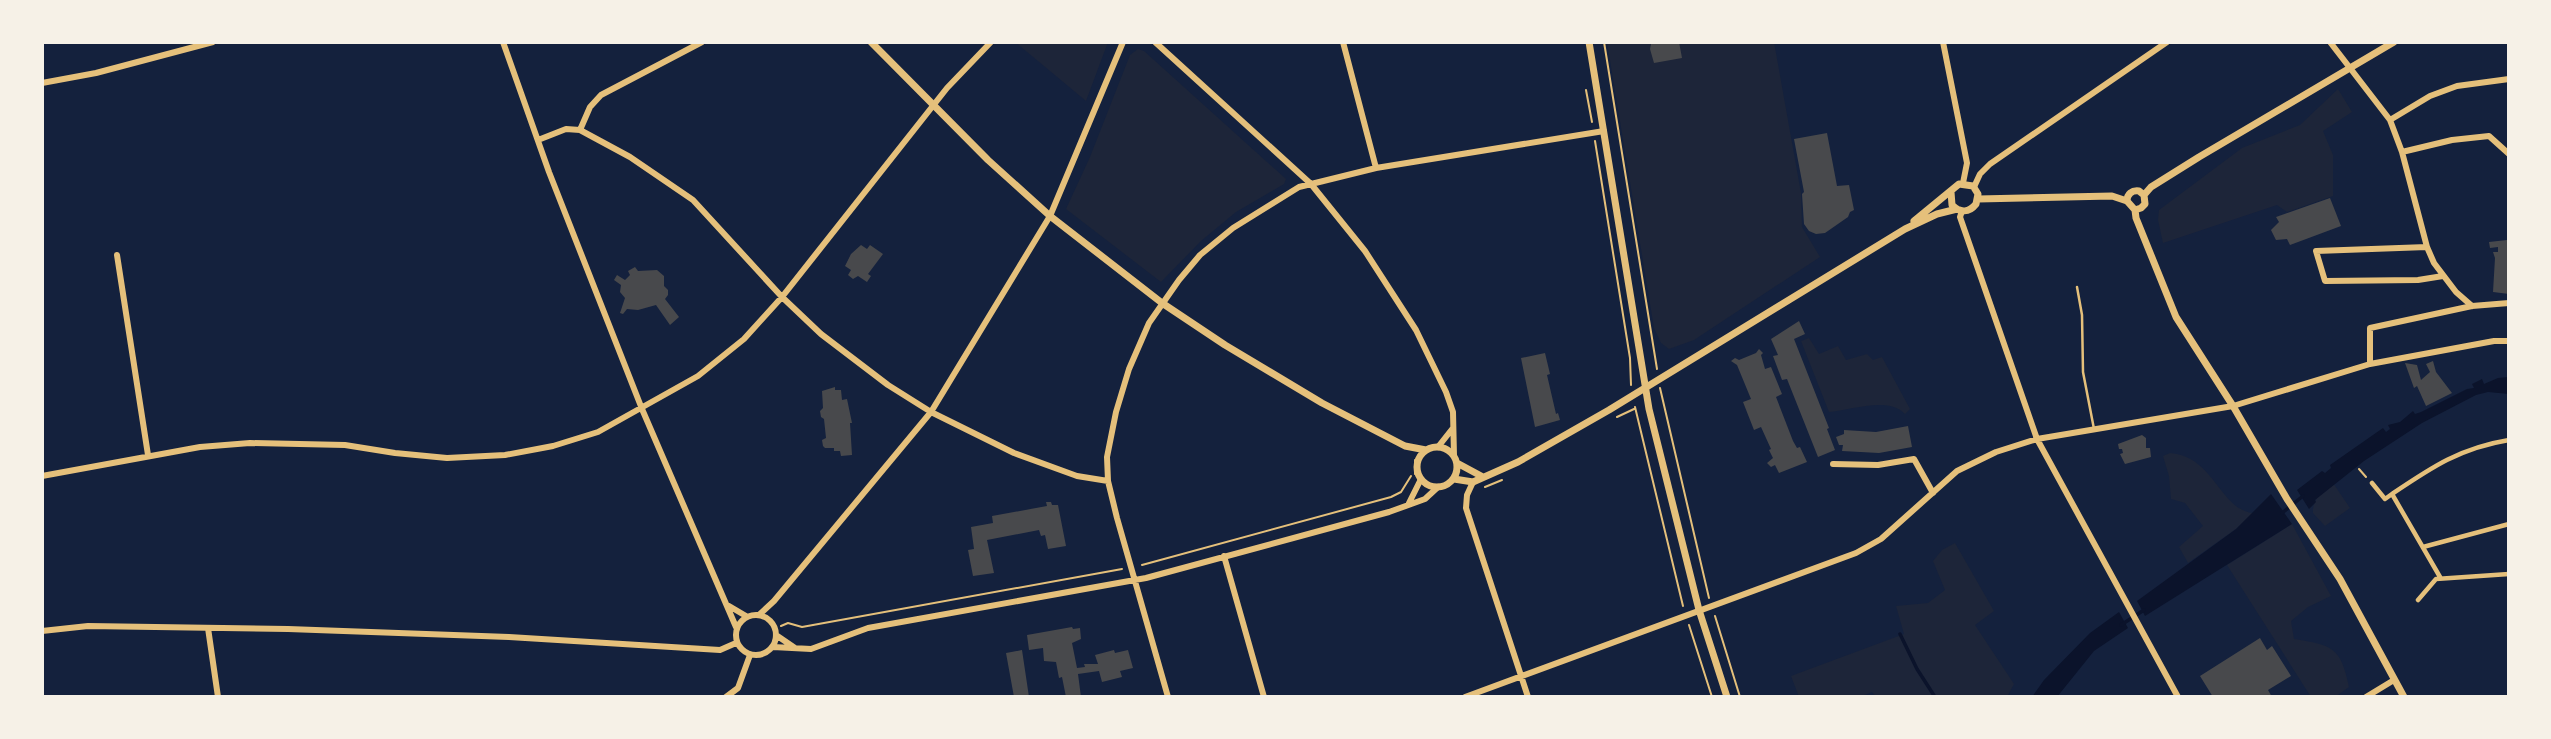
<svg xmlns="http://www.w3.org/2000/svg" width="2551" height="739" font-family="Figtree,sans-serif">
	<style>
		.green { fill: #1d2539 }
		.water { fill: #0b132b }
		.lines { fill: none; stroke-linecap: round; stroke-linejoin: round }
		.stream { stroke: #0b132b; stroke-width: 3.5 }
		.building { fill: #48494c }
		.path { stroke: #e5c07b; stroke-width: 2 }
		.service { stroke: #e5c07b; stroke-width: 2.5 }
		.pedestrian { stroke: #e5c07b; stroke-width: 4.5 }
		.minor { stroke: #e5c07b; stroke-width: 6 }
		.tertiary { stroke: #e5c07b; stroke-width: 7 }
	</style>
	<rect width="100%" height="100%" fill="#14213d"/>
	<!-- green -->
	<path class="green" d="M1015,42H1108L1086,101Z
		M1607,42H1774L1801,193L1802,227L1820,257L1694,340L1669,349L1661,343L1654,328Z
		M1138,49L1144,51L1286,179L1284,184L1236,212L1201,241L1161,282L1066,209L1090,157L1130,55Z
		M2338,89L2352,112L2323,131L2333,155V196L2287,212L2277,205L2163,243L2158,220L2159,210L2242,148L2300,125Z
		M1809,338L1819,354L1838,346L1846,360L1867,354L1873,360L1882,357L1910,409L1905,414C1889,396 1851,410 1829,412L1801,341Z
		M2170,453C2214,456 2220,510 2253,513L2236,529L2188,563L2179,547L2203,526L2185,503L2171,499L2169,476L2163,456Z
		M2333,483L2350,508L2325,526L2313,513C2312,498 2323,492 2333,483Z
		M2292,524L2331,596L2308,607L2291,621L2294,639C2332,645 2341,647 2349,687L2335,697H2311L2227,565Z
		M1955,543L1994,611L1975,625L2014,684L2007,697H1876L1872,692L1860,697H1799L1791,676L1904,634L1896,606L1928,603L1945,590L1933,561L1942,550Z"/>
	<!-- water -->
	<path class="water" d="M2508,377L2509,394L2488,392L2476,395L2422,423L2364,461L2315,500L2316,502L2309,509L2297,490L2322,471L2325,473L2331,468L2330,465L2383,428L2386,432L2390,429L2388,425L2400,422L2413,411L2415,414L2421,412L2467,389L2474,388L2472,384L2482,379L2484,384L2498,378Z
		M2271,494L2292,524L2145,616L2137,601L2236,529Z
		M2119,612L2128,628L2094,651L2057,697H2032L2044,680L2090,633Z"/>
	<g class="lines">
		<!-- stream -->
		<path class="stream" d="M2282,513L2303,496
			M2121,625L2144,610
			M1900,634L1917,669L1935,697"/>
	</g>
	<!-- building -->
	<path class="building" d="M1655,42H1679L1682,58L1654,63L1650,49L1651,44Z
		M1827,133L1837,186L1849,185L1854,210L1850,212L1848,217L1825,233L1816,234L1809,231L1804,224L1802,194L1804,192L1794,139Z
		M2330,198L2341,226L2290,245L2287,239L2276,240L2271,230L2279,222L2276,217Z
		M2507,240L2509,256V294L2493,292L2495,258L2493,252H2498V247L2490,248L2489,242Z
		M861,245L867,249L870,245L883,254L868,274L871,276L867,282L858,276L853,279L848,275L851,270L845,266L851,254Z
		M635,267L638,271L657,270L664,276V286L668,290V295L665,299L679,317L670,325L656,305L638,310L627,309L623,314L620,313L625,298L620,292L621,285L614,280L617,275L625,280L630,275L628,271Z
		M1799,321L1805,334L1794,339L1829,428L1827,429L1835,450L1818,457L1787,379L1782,380L1773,356L1778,355L1771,339Z
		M1759,349L1763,353L1761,355L1765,369L1771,367L1782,394L1776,397L1793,441L1797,448L1800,447L1807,462L1779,473L1775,465L1771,467L1767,463L1773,458L1769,450L1771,449L1761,427L1754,430L1743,402L1751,399L1737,365L1731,361L1735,358L1739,360L1756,353Z
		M1545,353L1550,374L1547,375L1556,414L1558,413L1560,420L1535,427L1521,358Z
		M2433,361L2436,372L2452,393L2426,406L2417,386L2414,388L2405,363L2417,365L2421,380L2430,372L2426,364Z
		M835,387V390H841L842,400L847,399L852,423H850L852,455L841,456L840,451H834V448H825L823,446L822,440L826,438L824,419L821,417L820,411L823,408L822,391Z
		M1908,426L1912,447L1879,453L1842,451L1843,445H1839L1836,437L1844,434V430L1876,432Z
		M2142,435L2146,438V448H2150L2151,457L2125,464L2120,454L2123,453L2122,449H2119L2118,444Z
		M1046,502H1051L1052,505H1058L1066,546L1048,549L1045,535L1041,536L1039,530L987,540L994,573L973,576L968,550L974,549L971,527L993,523L992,516L1047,506Z
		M1072,627L1073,629L1080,628L1081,639L1072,643L1077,668L1085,667L1084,664H1098L1095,655L1114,650L1115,653L1128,650L1133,668L1120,671L1122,677L1102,682L1099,671L1078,674L1081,697H1066L1062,677L1059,678L1056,662L1044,661L1043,648L1029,650L1027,635Z
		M2260,638L2267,650L2272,646L2291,676L2268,690L2272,697H2213L2200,676Z
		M1022,650L1029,697H1014L1006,653Z"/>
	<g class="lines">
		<!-- path -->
		<path class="path" d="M1604,42L1657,369
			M1586,90L1592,122
			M1595,141L1630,358L1631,385
			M1660,388L1709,598
			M1635,407L1683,606
			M1617,417L1634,409
			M2359,469L2366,477
			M1415,474V460
			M1485,487L1502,480
			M1142,565L1391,497L1401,492L1411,476
			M1715,616L1740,697
			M1689,625L1712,697
			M781,626L788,623L802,627L1122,569"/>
		<!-- service -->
		<path class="service" d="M2077,287L2082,315L2083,372L2094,429"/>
		<!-- pedestrian -->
		<path class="pedestrian" d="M2372,483L2385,499L2392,494
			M2423,547L2509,524
			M2440,577L2392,494C2432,467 2460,448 2509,440
			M2418,600L2436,579L2509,574"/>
		<!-- minor -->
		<path class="minor" d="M503,42L549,172L642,409L736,627
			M1155,42L1311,184L1365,251L1416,330L1446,392L1453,412L1454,456
			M1343,42L1376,168
			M1943,42L1967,163L1963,183
			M2330,42L2390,120L2402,152L2427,247L2434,263L2456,292L2472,306
			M42,83L96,73L213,42
			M2390,120L2430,96L2457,86L2509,79
			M580,130L590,107L601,95L702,42
			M538,140L566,129L580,130L630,157L693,200L782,297L821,334L888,385L931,412L1014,453L1077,476L1108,481
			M2402,152L2452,140L2489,136L2509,154
			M1974,187L1980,174L1990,164L2167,42
			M1962,211L1960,217L2037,439L2178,697
			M2427,247L2316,251L2325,281L2418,280L2443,276
			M117,255L148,455
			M2509,303L2472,306L2370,328V364L2494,341H2509
			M1438,447L1453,428
			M1833,464L1878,465L1914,459L1933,493
			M42,476L200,447L250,443L345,445L395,453L447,458L505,455L553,446L598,432L698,376L744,339L782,297L947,88L991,42
			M1473,482L1467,495L1466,508L1528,697
			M1409,503L1421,479
			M1224,556L1264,697
			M729,606L746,616
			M736 635a20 20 0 1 1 40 0a20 20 0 1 1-40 0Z
			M759,615L774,601L931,412L1050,216L1123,42
			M208,628L218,697
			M42,631L88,626L288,629L509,637L720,650L736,643
			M776,635L795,648
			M773,647L811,649L868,628L1146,578L1389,512L1425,499L1438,487
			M726,697L738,688L750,655
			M1168,697L1117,518L1108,481L1107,457L1116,412L1129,369L1149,323L1179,280L1200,255L1233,228L1299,187L1376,168L1604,131
			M1465,697L1856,553L1881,539L1957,471L1996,452L2037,439L2233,406L2370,364
			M2366,697L2394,680"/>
		<!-- tertiary -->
		<path class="tertiary" d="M871,42L988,160L1050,216L1162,303L1225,345L1322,403L1405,446L1426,450
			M1589,42L1649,409L1699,610L1727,697
			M2144,195L2151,187L2199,157L2394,42
			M1978,199L2112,196L2127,201L2135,210
			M2127,201C2127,194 2132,190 2139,191L2144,195
			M2135,210L2136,218L2176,317L2233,406L2287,499L2340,579L2404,697
			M2135,210L2141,208L2145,204L2144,195
			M1914,221L1959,184L1973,186L1978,194L1976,204C1969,213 1960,213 1952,205L1951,192
			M1417 467a20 20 0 1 1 40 0a20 20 0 1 1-40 0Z
			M1457,463L1483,477
			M1454,479L1473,482L1518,462L1609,410L1905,229L1937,214L1957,209"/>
	</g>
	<!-- border -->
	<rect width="2551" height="739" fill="none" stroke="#f6f1e7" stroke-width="88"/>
</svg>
